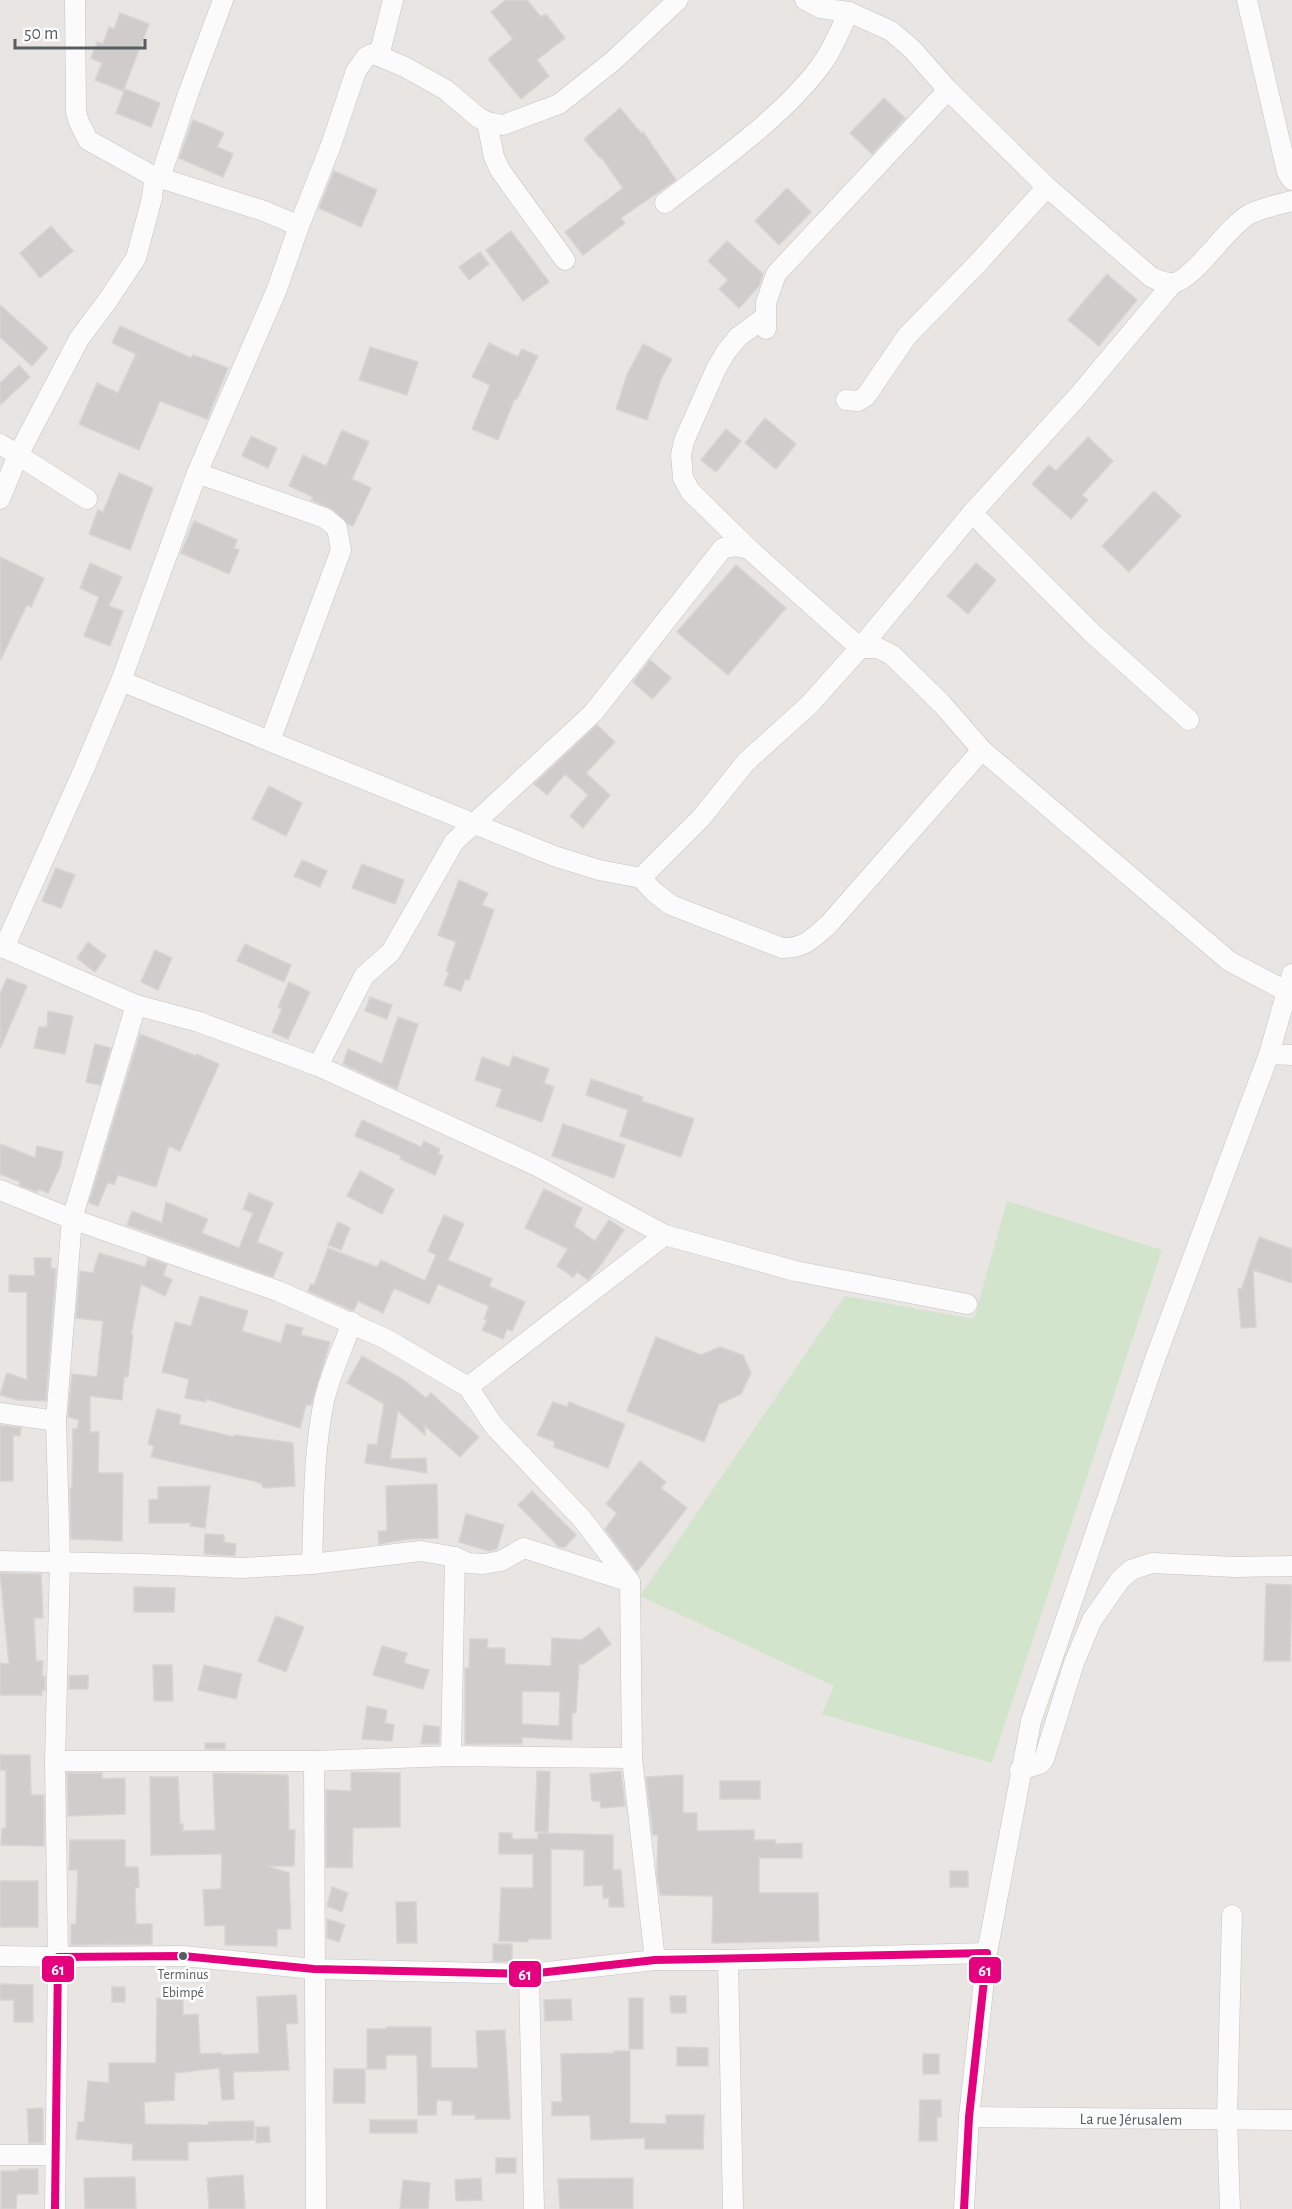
<svg xmlns="http://www.w3.org/2000/svg" width="1292" height="2209" font-family="'Alegreya Sans',sans-serif">
	<style>
		.green { fill: #d3e4cd }
		.building { fill: #cfcccb; stroke: #d7d4d2; stroke-width: 1.5; fill-rule: evenodd }
		.lines { fill: none; stroke-linecap: round; stroke-linejoin: round }
		.minor-casing { stroke: #c4c4c4; stroke-width: 21 }
		.minor { stroke: #fcfbfb; stroke-width: 20 }
		.bus-1-casing { stroke: #fff; stroke-width: 12 }
		.bus-1 { stroke: #e5007d; stroke-width: 8 }
		.bus-dot { fill: #585d60; stroke: #fff; stroke-width: 2 }
		.labels { text-anchor: middle; stroke-width: 5; stroke-linejoin: round; paint-order: stroke }
		.bus-label { font-size: 14px; fill: #585d60; stroke: #fff }
		.street-label { font-size: 16px; fill: #585d60; stroke: #fff }
		.line-badge { stroke: #fff; stroke-width: 2 }
		.badge-label { font-size: 16px; text-anchor: middle; font-weight: bold; fill: #fff }
	</style>
	<rect width="100%" height="100%" fill="#e8e5e2"/>
	<!-- green -->
	<path class="green" d="M1007,1201L1162,1250L992,1763L822,1714L834,1686L640,1596L845,1296L974,1319Z"/>
	<!-- building -->
	<path class="building" d="M506,0H527L541,17L546,14L565,38L537,60L549,76L521,99L488,59L513,39L491,12Z
		M120,13L149,24L123,91L95,80L102,63L91,58L97,42L103,44L109,27L114,29Z
		M125,89L160,103L151,127L116,113Z
		M884,98L905,118L872,154L850,133Z
		M620,108L641,133L643,132L676,180L621,218L625,223L583,255L565,232L623,188L601,157L600,158L584,139Z
		M193,120L224,133L217,147L233,154L223,177L179,158Z
		M334,171L377,190L361,227L319,208Z
		M787,188L811,212L779,245L755,221Z
		M51,226L73,251L40,278L20,253Z
		M511,231L549,282L523,301L486,250Z
		M727,241L763,274L759,286L739,308L719,289L728,280L708,261Z
		M480,252L489,264L469,280L459,267Z
		M1107,274L1137,300L1099,346L1068,320Z
		M0,305L48,348L32,366L0,337Z
		M120,326L191,358L193,355L228,368L207,419L160,401L139,450L79,424L97,383L118,393L136,354L112,343Z
		M489,343L518,357L522,349L538,356L517,399L515,398L498,440L472,429L490,385L472,377Z
		M643,344L672,359L661,379L647,420L616,409L627,375Z
		M370,347L418,362L407,395L359,380Z
		M19,365L30,377L0,405V383Z
		M765,418L796,444L776,469L745,443Z
		M726,429L741,441L716,472L701,460Z
		M342,430L369,442L352,479L371,488L353,526L348,524L332,509L311,500L313,497L289,486L303,455L326,466Z
		M251,436L277,448L268,468L242,456Z
		M1088,437L1113,461L1082,495L1088,500L1071,519L1032,484L1049,465L1056,471Z
		M119,473L153,488L130,550L89,534L98,510L103,512Z
		M1154,491L1181,516L1129,572L1102,546Z
		M194,521L237,540L234,548L239,550L229,574L181,553Z
		M0,557L44,578L31,607L27,605L0,661Z
		M90,563L122,577L109,606L123,611L110,646L84,636L99,597L80,588Z
		M976,563L996,580L968,614L947,596Z
		M736,565L786,608L728,675L677,632Z
		M650,660L671,678L652,699L633,682Z
		M597,725L615,742L586,773L610,795L583,828L570,816L588,795L565,774L547,795L534,784Z
		M269,786L302,803L286,836L252,819Z
		M302,860L327,871L320,887L294,876Z
		M362,864L404,880L395,904L352,888Z
		M56,868L75,875L61,908L42,901Z
		M459,880L488,893L482,905L494,910L469,980L465,979L461,991L444,985L449,972L446,971L456,942L438,935Z
		M88,942L106,956L95,972L77,958Z
		M245,944L291,965L284,982L237,961Z
		M155,950L172,958L158,990L141,982Z
		M7,978L27,986L0,1049V994Z
		M289,982L310,992L288,1039L272,1032L282,1009L278,1007Z
		M370,997L392,1005L387,1019L365,1011Z
		M48,1011L73,1016L65,1054L34,1048L39,1027H47Z
		M398,1017L418,1024L397,1089L343,1064L348,1049L382,1064Z
		M140,1034L196,1056L197,1054L219,1064L180,1151L169,1146L156,1187L118,1175L114,1185L108,1182L98,1206L89,1203Z
		M95,1044L111,1048L100,1085L86,1082Z
		M513,1056L549,1069L544,1083L554,1087L542,1122L496,1106L502,1089L475,1080L482,1057L509,1067Z
		M591,1079L643,1097L642,1101L694,1119L681,1157L620,1136L628,1110L586,1095Z
		M362,1120L421,1147L424,1141L440,1149L438,1154L443,1156L435,1175L400,1159L401,1156L355,1136Z
		M563,1124L625,1145L614,1178L552,1156Z
		M0,1144L35,1158L37,1146L63,1152L60,1167L48,1193L38,1189L37,1192L19,1185L20,1182L0,1174Z
		M360,1171L394,1189L382,1214L347,1196Z
		M544,1189L582,1208L574,1226L595,1241L609,1220L624,1230L602,1263L588,1280L577,1272L573,1277L557,1266L568,1249L525,1228Z
		M249,1193L273,1203L257,1242L283,1253L273,1277L127,1225L132,1211L162,1223L166,1202L208,1219L202,1233L239,1248L253,1213L243,1209Z
		M444,1215L464,1224L448,1260L492,1279L489,1286L525,1302L512,1331L507,1329L503,1339L482,1330L487,1320L484,1319L489,1306L438,1284L429,1304L394,1288L383,1313L358,1301L354,1310H351L308,1291L311,1284L314,1285L328,1248L377,1267L381,1260L425,1281L436,1255L428,1251Z
		M338,1222L350,1228L341,1250L328,1245Z
		M1259,1237L1292,1249V1283L1253,1270L1256,1327L1241,1328L1238,1289L1242,1288Z
		M99,1253L145,1267L148,1258L167,1265L163,1275L172,1280L165,1296L141,1284L131,1335H133L128,1377H124L122,1400L90,1396V1432H99L98,1473H123L122,1541L71,1539L70,1488H72L73,1429H77L79,1420L68,1417L72,1374L97,1377L103,1321L76,1318L80,1271L93,1273Z
		M34,1258H51V1268L56,1269L46,1401L18,1400L0,1395L7,1373L27,1380V1292H9V1275L35,1276Z
		M200,1296L248,1311L242,1331L281,1343L286,1324L303,1328L301,1335L330,1342L311,1405H306L300,1428L206,1399V1402L185,1398L189,1379L162,1372L175,1322L191,1326Z
		M656,1337L701,1355L720,1347L743,1355L751,1373L741,1394L719,1404L704,1442L627,1411Z
		M362,1356L404,1380L426,1398L431,1393L479,1437L460,1457L425,1426V1435L398,1411L390,1459L426,1458L427,1473L365,1463L368,1444L377,1445L384,1404L347,1383Z
		M553,1402L567,1407L569,1402L625,1424L608,1468L554,1447L555,1442L537,1435Z
		M157,1409L181,1415L179,1424L234,1437L235,1435L293,1443L295,1486L263,1488L262,1484L254,1481L151,1457L154,1446L148,1444Z
		M0,1425L21,1428L20,1436L13,1435V1481H0Z
		M640,1461L666,1482L661,1488L687,1508L637,1572L605,1529L617,1513L606,1504Z
		M437,1484L438,1538L408,1539L379,1544L378,1531H387L386,1486Z
		M210,1486L205,1528L190,1526L191,1523H149V1500L158,1499V1487Z
		M532,1491L576,1535L565,1547H559L518,1505Z
		M466,1514L504,1525L497,1549L489,1551L459,1542Z
		M205,1534L224,1535V1542L236,1544L235,1556L204,1554Z
		M0,1573L41,1574L43,1618H34L36,1661H43L42,1676H45V1690H42V1695H0V1663L9,1664Z
		M1266,1584L1292,1585L1290,1661H1264Z
		M134,1587L175,1588L174,1612H134Z
		M276,1616L304,1627L286,1672L258,1661Z
		M599,1627L611,1644L583,1664H579L576,1713H572V1740L522,1737V1744H465V1668H469L470,1639H488L487,1648H505V1664L551,1666L552,1638L581,1640ZM522,1691L560,1692L559,1726L522,1724Z
		M382,1646L407,1653L404,1663L429,1670L423,1689L373,1675Z
		M153,1665H172L173,1701H154Z
		M204,1665L242,1674L236,1699L198,1690Z
		M88,1675V1689H69V1676Z
		M367,1706L387,1710L385,1723L394,1725L392,1741L362,1739Z
		M424,1725L440,1727L439,1744H421Z
		M205,1743H225V1749H205Z
		M0,1755H30L31,1795H44V1846L1,1845L2,1828H6V1770H0Z
		M537,1771L550,1772L548,1832L535,1831Z
		M621,1771L625,1806L601,1808L600,1801H592L590,1774Z
		M351,1772L400,1773V1827L353,1828L352,1868L326,1867V1790L351,1791Z
		M67,1773H102V1779L125,1778V1814L68,1816Z
		M213,1773L288,1775L289,1830H295L294,1866H267L289,1873L291,1929H277V1946L225,1945V1925L205,1926L203,1890L221,1889L222,1854L151,1855L150,1777H178L180,1824H183V1831L215,1830Z
		M683,1775V1813H697V1831L754,1830V1840H775L776,1844L802,1843V1858H759V1893H818L819,1941L712,1943L713,1896L660,1895L657,1875L658,1835H653L646,1777Z
		M720,1781H760V1799H720Z
		M499,1833H512V1839H538V1833L613,1835V1870H621L624,1907H609V1898H603V1885L584,1886V1850L551,1849V1939H528V1942L499,1941L501,1888H533V1854H499Z
		M70,1840H125V1867H138L139,1887L135,1888L136,1924H152V1944L71,1945V1924H76L78,1870H69Z
		M950,1871H968V1887H950Z
		M0,1881H38V1927H0Z
		M332,1887L348,1893L342,1912L327,1906Z
		M396,1902H416L417,1943H397Z
		M327,1919L345,1925L339,1942L327,1938Z
		M493,1944H512V1962L493,1961Z
		M0,1984L33,1985V2022H14V2000H0Z
		M112,1987H125V2002H112Z
		M296,1995L298,2023L286,2024L289,2070L233,2072L234,2099L222,2100L219,2068L175,2073L174,2100L144,2102L145,2124L209,2125L208,2122L254,2121V2140L188,2142V2160H132L133,2144L76,2139L78,2122H84L88,2081L109,2083V2063H156L157,1998H183V2015L198,2014L200,2054L221,2053L222,2055L259,2053L257,1997Z
		M670,1996H686V2013H671Z
		M629,1998H643V2049H629Z
		M571,1999L572,2020L545,2021L544,2000Z
		M387,2027H431V2068H478L476,2031L505,2030L510,2119H475V2115H452V2101L437,2100L436,2115H418L417,2055H386V2069H367V2029H387Z
		M677,2047L708,2048V2066H677Z
		M614,2051H630V2123L666,2124V2115H704L703,2149H645V2138L591,2140L590,2115L552,2116V2102H562L561,2054L614,2053Z
		M923,2054H939V2074H923Z
		M334,2069H365V2103H333Z
		M920,2100H941V2117H937V2141H919Z
		M43,2108V2143H29L27,2109Z
		M370,2120H417V2133H370Z
		M256,2127H269L270,2142L256,2143Z
		M496,2158H516V2173H496Z
		M19,2169H38V2194H17L16,2209H1V2171H19Z
		M243,2175L245,2209H209L207,2178Z
		M135,2177L136,2209H85L84,2178Z
		M481,2178L482,2200L456,2201L455,2180Z
		M633,2178V2209H560L558,2179Z
		M403,2180L430,2183L428,2209H400Z"/>
	<g class="lines">
		<!-- minor casing -->
		<g class="minor-casing">
			<g id="minor">
				<path d="M75,0L76,112L79,122L88,140L151,175L154,181L152,198L136,258L108,300L79,339L18,455L87,499"/>
				<path d="M805,0L820,8L849,12L891,31L912,49L948,90L1047,187L1151,277C1158,280 1166,284 1173,283C1193,281 1226,228 1248,215C1261,208 1277,205 1292,201"/>
				<path d="M1247,0L1287,172L1292,180"/>
				<path d="M379,56L393,0"/>
				<path d="M487,122L494,157L500,170L565,260"/>
				<path d="M151,175L264,211L299,226L331,145L356,71L366,57L372,54L379,56L405,67L446,90L479,118L487,122L503,125L559,104L613,61L678,0"/>
				<path d="M160,178L188,94L223,0"/>
				<path d="M665,203C715,164 784,116 821,65C833,50 840,29 849,12"/>
				<path d="M766,329V303L776,274L948,90"/>
				<path d="M846,400L858,401L866,396L907,336L978,263L1047,187"/>
				<path d="M0,444L18,455L0,499"/>
				<path d="M197,473L325,518L337,528L341,550L270,741"/>
				<path d="M972,513L1092,633L1189,720"/>
				<path d="M749,549L690,491L683,478L681,455L684,441L716,369L726,352L738,337L765,317"/>
				<path d="M121,681L554,856L599,870L641,878L654,892L671,905L782,948C805,948 812,939 829,924L982,750"/>
				<path d="M641,878L701,818L746,762L809,705L860,648L972,513L1079,395L1173,283"/>
				<path d="M0,946L136,1005L199,1022L318,1066L539,1167L665,1235L795,1271L967,1304"/>
				<path d="M4,948L84,769L121,681L197,473L277,289L299,226"/>
				<path d="M1269,1054L1292,1055"/>
				<path d="M318,1066L364,976L391,952L454,842L593,713L723,548L736,546L749,549L860,648H878L892,655L942,704L982,750L1229,961L1286,991"/>
				<path d="M0,1190L72,1219L278,1291L386,1339L468,1387L494,1426L583,1520L630,1582L632,1758L655,1960"/>
				<path d="M468,1387L665,1235"/>
				<path d="M0,1413L56,1421"/>
				<path d="M0,1561L144,1564L242,1568L312,1564L421,1551L455,1557L468,1563L483,1564L501,1561L524,1548L630,1582"/>
				<path d="M312,1564C314,1509 313,1454 324,1401C330,1374 343,1348 352,1322"/>
				<path d="M451,1756L455,1557"/>
				<path d="M55,1761H314L451,1756L632,1758"/>
				<path d="M314,1761L316,2209"/>
				<path d="M1020,1770L1040,1764L1044,1759L1074,1663L1092,1620L1120,1580L1131,1570L1152,1563L1235,1567L1292,1566"/>
				<path d="M0,1956L58,1957L183,1956L314,1969L529,1974L655,1960H728L987,1953"/>
				<path d="M728,1960L733,2209"/>
				<path d="M529,1974L534,2209"/>
				<path id="s1" d="M969,2117L1292,2120"/>
				<path d="M0,2155H55"/>
				<path d="M55,2209L58,1957L55,1761L60,1562L56,1421L72,1219L136,1005"/>
				<path d="M964,2209L969,2117L987,1953L1031,1721L1155,1359L1269,1054L1292,974"/>
				<path d="M1230,2209L1227,2119L1232,1915"/>
			</g>
		</g>
		<!-- minor -->
		<use href="#minor" class="minor"/>
		<!-- bus-1 casing -->
		<g class="bus-1-casing">
			<path id="bus-1" d="M55,2209L58,1957L183,1956L314,1969L529,1974L655,1960L987,1953L969,2117L964,2209"/>
		</g>
		<!-- bus-1 -->
		<use href="#bus-1" class="bus-1"/>
	</g>
	<!-- markers -->
	<circle class="bus-dot" cx="183" cy="1956" r="5"/>
	<g class="labels">
		<!-- bus labels -->
		<g class="bus-label">
			<text x="183" y="1979">Terminus<tspan x="183" dy="18">Ebimpé</tspan></text>
		</g>
		<!-- street labels -->
		<g class="street-label">
			<text dy="6" stroke="none"><textPath href="#s1" startOffset="162">La rue Jérusalem</textPath></text>
		</g>
	</g>
	<g class="line-badge">
		<rect x="41" y="1955" width="34" height="28" rx="6" fill="#e5007d"/>
		<rect x="968" y="1956" width="34" height="28" rx="6" fill="#e5007d"/>
		<rect x="508" y="1960" width="34" height="28" rx="6" fill="#e5007d"/>
	</g>
	<g class="badge-label">
		<text x="58" y="1975">61</text>
		<text x="985" y="1976">61</text>
		<text x="525" y="1980">61</text>
	</g>
	<!-- scale -->
	<path d="M15 39v9h130v-9" fill="none" stroke="#585d60" stroke-width="3"/>
	<text x="24" y="39" font-size="18" fill="#585d60" stroke="#ffffff" stroke-width="4.5" paint-order="stroke">50 m</text>
</svg>
